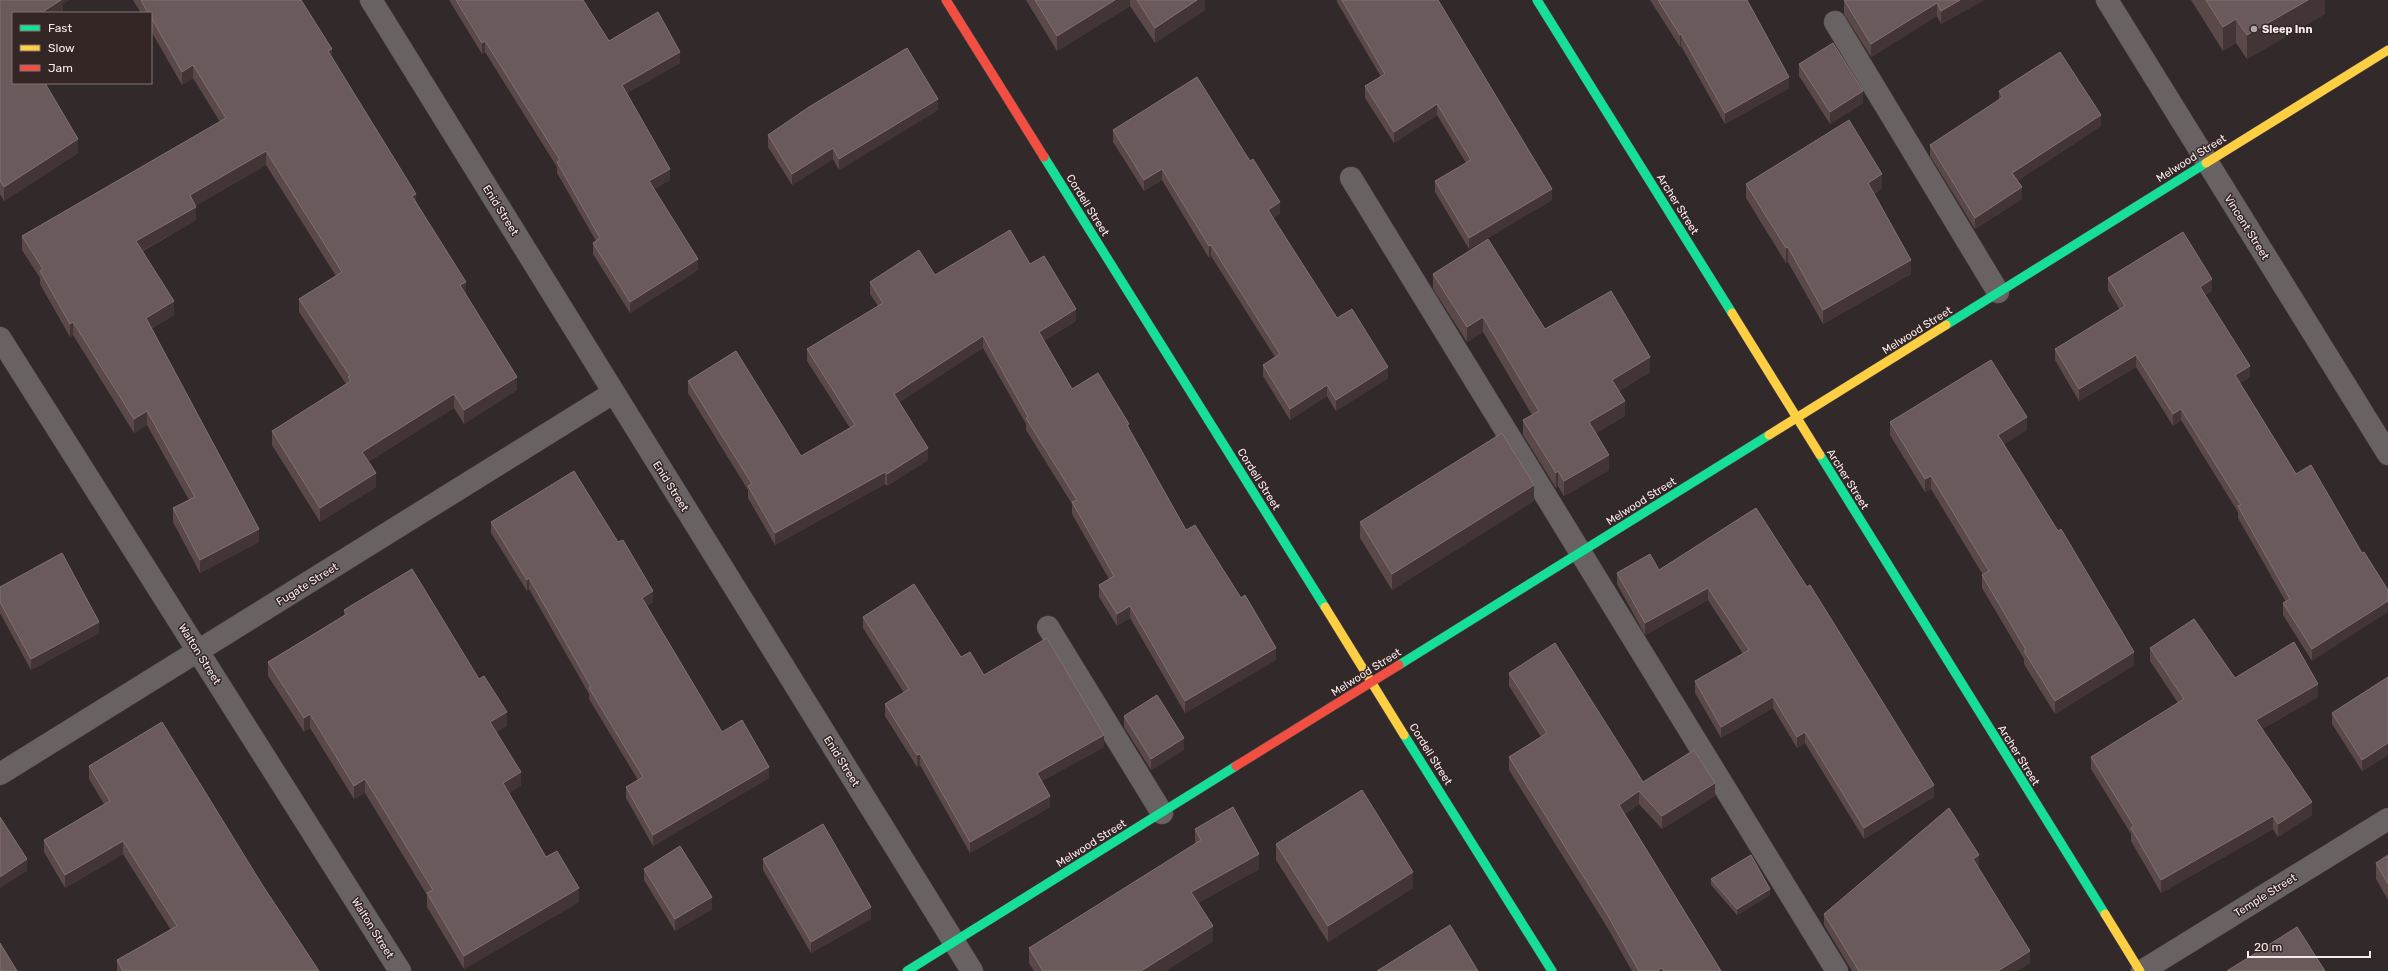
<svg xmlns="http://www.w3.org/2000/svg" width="2388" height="971" font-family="Rubik,sans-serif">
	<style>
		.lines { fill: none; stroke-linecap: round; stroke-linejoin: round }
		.lane-casing { stroke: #4e4646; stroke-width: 23 }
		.street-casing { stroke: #4e4646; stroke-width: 23 }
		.fast-casing { stroke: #4e4646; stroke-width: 10 }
		.slow-casing { stroke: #4e4646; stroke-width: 10 }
		.jam-casing { stroke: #4e4646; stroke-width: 10 }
		.lane { stroke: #696262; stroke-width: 22 }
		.street { stroke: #696262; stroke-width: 22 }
		.fast { stroke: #16e098; stroke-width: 9 }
		.slow { stroke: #ffcf43; stroke-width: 9 }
		.jam { stroke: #f24e42; stroke-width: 9 }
		.wall { fill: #5b4849 }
		.shaded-wall { fill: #433535 }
		.building { fill: #6b5a5b; stroke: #817071 }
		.poi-dot { fill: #b1a7a7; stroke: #352626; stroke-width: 1.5 }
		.labels { text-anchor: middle; stroke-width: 3; stroke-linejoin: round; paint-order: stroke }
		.poi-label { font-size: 11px; font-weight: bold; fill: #f6ebeb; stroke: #352626; text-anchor: start }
		.street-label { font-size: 11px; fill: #f6ebeb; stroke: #352626 }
	</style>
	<rect width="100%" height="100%" fill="#322a2a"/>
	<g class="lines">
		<!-- lane casing -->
		<g class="lane-casing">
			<path id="lane" d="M1835,22L1998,292
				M1351,178L1837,971
				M1048,627L1162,813"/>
		</g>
		<!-- street casing -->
		<g class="street-casing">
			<path id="street" d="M371,0L972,971
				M2107,0L2388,454
				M0,338L400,971
				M0,774L613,393
				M2142,971L2388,819"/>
		</g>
		<!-- fast casing -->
		<g class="fast-casing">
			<path id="fast" d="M1537,0L1732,313
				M1044,157L1325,607
				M1946,325L2206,163
				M1820,455L2105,914
				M1399,665L1769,435
				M1404,735L1552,971
				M907,971L1236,766"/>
		</g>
		<!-- slow casing -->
		<g class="slow-casing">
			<path id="slow" d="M2206,163L2388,50
				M1732,313L1820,455
				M1769,435L1946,325
				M1325,607L1404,735
				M2105,914L2140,971"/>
		</g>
		<!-- jam casing -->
		<g class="jam-casing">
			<path id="jam" d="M946,0L1044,157
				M1236,766L1399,665"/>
		</g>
		<!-- lane -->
		<use href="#lane" class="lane"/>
		<!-- street -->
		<use href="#street" class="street"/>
		<!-- fast -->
		<use href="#fast" class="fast"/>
		<!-- slow -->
		<use href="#slow" class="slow"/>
		<!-- jam -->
		<use href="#jam" class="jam"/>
	</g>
	<!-- wall -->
	<path class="wall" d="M0,0L63,4V12L13,13V83L78,153L4,201L0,194Z
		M133,0H301L332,57L416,202L517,390L464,424L454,408L368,462L376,487L320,522L272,445V431L346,384L299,312V299L336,276L266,165L195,206L196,220L143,251L174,315L152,328L259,542L200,573L173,522V508L189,500L147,425L134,433L73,335L70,337L40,284V278L22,250V236L220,122L193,78L182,85L151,31V13H141Z
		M449,0H583L609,41L680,63L627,93L670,180L654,189L698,270L630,313L593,254V243L596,241L557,173V167L485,52L482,54Z
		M1026,0H1205V10L1155,43L1130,6L1057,51Z
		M1337,0H1438L1552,200L1469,249L1435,192V181L1466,163L1437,115L1394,143L1365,98V86L1381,77L1337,2Z
		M1650,0H1747L1789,88L1725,124L1681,46L1680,47Z
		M1844,0H1984L1941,24L1937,16L1871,57L1844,14Z
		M2191,0H2325V14L2247,59L2236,43L2223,51Z
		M1799,64L1863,103L1830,124L1799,76Z
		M1999,91L2101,126L2017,181L2022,199L1975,229L1930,156V145L1999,100Z
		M938,110L839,170L833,159L792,185L768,147V135Z
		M1113,130L1280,214L1273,218L1337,318L1388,378L1336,411L1327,396L1290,420L1263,376V365L1275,357L1211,256L1209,258L1162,180L1144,191L1113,142Z
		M1746,184L1882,188L1874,194L1911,274L1823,324L1788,262L1786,263L1746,198Z
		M1030,264L1076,321L1044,341L1072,389L1129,430L1186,530L1276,660L1185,713L1130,618L1117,626L1099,597V585L1109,579L1072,514V504L1026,430V424L983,348L899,402L928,460L887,486L885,484L775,545L748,498V490L688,393V381L801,456L850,428L807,361V349L878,306L870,294V282Z
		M1433,274L1545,329L1650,372L1619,391L1625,416L1596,433L1609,470L1564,496L1558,486L1556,488L1523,435V420L1532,415L1483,332L1467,342L1433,289Z
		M2108,278L2212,291L2205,295L2250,377L2240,383L2296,474L2362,553L2312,661L2283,615V603L2286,602L2238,518V512L2181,420L2173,426L2136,367L2079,401L2055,360V349L2120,310L2108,290Z
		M1890,422L2027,430L2004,444L2134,665L2055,714L2024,664V659L1982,588V575H1983L1931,489L1925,492L1890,435Z
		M1534,501L1392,590L1360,538V522Z
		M1756,508L1934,797L1864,839L1805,743L1797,748L1773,708L1721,738L1695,693V681L1743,654L1708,600L1645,635L1617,584V573L1659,570Z
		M491,522L653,602L647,606L722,732L769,778L653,846L626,798V787L638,780L589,699V694L529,589L527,591L491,533Z
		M0,587L99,633L31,670L0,613Z
		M344,610L507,726L496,732L521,785L509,793L546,857L579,902L464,969L427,907V895L365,793L354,799L310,728L304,732L268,676V662L344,615Z
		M863,617L961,657L984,675L1104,747L1042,781L1050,807L970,853L920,765L917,767L885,716V704L904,693L863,628Z
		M2150,648L2235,678L2318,697L2262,729L2312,815L2278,837L2273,829L2161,893L2131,841V834L2091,769V757L2178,703L2150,661Z
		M1509,673L1643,782L1715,796L1662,829L1639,804L1625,814L1721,971H1632L1607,927L1509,770V757L1541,737L1509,686Z
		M2388,677V755L2362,771L2332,724V713Z
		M1124,716L1184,750L1151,770L1124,727Z
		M89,766L263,886L319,971H117V960L171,930L123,854L65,888L44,852V840L104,804L89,779Z
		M1195,829L1259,869L1198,903L1213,941L1165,971H1034L1029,963V948L1195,844Z
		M1276,844L1413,888L1328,942L1276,860Z
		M2388,855V900L2376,879V863Z
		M763,859L871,919L811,953L763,870Z
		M1978,867L2030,963L2017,971H1852L1824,925V914Z
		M644,869L712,909L675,931L644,880Z
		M1711,879L1770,895L1737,915L1711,885Z"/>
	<!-- shaded-wall -->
	<path class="shaded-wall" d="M59,0H70L63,4V12L62,13H41Z
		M1115,0H1130V6L1057,51V36Z
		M1197,0H1205V10L1155,43V28Z
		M1960,0H1984L1941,24V11Z
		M2308,0H2325V14L2247,59V35Z
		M1937,3V16L1871,57V44Z
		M2236,19V43L2223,51V27Z
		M1681,34V46L1680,47V35Z
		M485,41V52L482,54V43Z
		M332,49V62L328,51Z
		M680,52V63L622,96V85Z
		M193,65V78L182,85V72Z
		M1789,77V88L1725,124V113Z
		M1863,91V103L1830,124V112Z
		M938,99V110L839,170V159Z
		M1437,104V115L1394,143V132Z
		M2101,115V126L2012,184V173Z
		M78,139V153L4,201V187Z
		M833,148V159L792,185V174Z
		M266,151V165L190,209V195Z
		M670,169V180L649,192V181Z
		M1162,169V180L1144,191V180Z
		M1882,174V188L1868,197V183Z
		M2022,187V199L1975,229V218Z
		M1552,189V200L1469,249V238Z
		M416,194V208L412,196Z
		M1280,202V214L1268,221V210Z
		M196,207V220L136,254V241Z
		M1211,245V256L1209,258V246Z
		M1788,247V262L1786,263V248Z
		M698,259V270L630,313V302Z
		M1911,260V274L1823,324V310Z
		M2212,279V291L2200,298V287Z
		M466,282V295L460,285Z
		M174,301V315L146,331V318Z
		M1076,309V321L1039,344V332Z
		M1483,317V332L1467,342V327Z
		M73,322V335L70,337V324Z
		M983,336V348L894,406V394Z
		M2136,355V367L2079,401V389Z
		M1650,357V372L1612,395V380Z
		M2250,366V377L2235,386V375Z
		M1388,367V378L1336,411V400Z
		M517,377V390L464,424V410Z
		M1327,385V396L1290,420V409Z
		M454,394V408L362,466V452Z
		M1625,401V416L1589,437V422Z
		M2181,409V420L2173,426V414Z
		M147,411V425L134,433V419Z
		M2027,417V430L1998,448V435Z
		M1129,424V436L1127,425Z
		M928,448V460L887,486V474Z
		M1609,455V470L1564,496V481Z
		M1558,471V486L1556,488V473Z
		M885,472V484L775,545V533Z
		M376,473V487L320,522V508Z
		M1931,476V489L1925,492V479Z
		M1534,485V501L1392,590V574Z
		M259,529V542L200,573V560Z
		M529,578V589L527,591V580Z
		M1708,588V600L1645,635V623Z
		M653,591V602L642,609V598Z
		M2388,601V612L2312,661V649Z
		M1130,606V618L1117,626V614Z
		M99,622V633L31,670V659Z
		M1276,648V660L1185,713V701Z
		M2134,652V665L2055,714V701Z
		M2318,684V697L2256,733V720Z
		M1773,697V708L1721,738V727Z
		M507,712V726L490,736V722Z
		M310,714V728L304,732V718Z
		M1805,732V743L1797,748V737Z
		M1104,735V747L1037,784V773Z
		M1184,738V750L1151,770V759Z
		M2388,743V755L2362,771V760Z
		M920,754V765L917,767V755Z
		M769,767V778L653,846V835Z
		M521,772V785L503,797V783Z
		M365,779V793L354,799V786Z
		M1715,783V796L1662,829V816Z
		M1934,785V797L1864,839V828Z
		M1639,791V804L1619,818V805Z
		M1050,796V807L970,853V842Z
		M2312,802V815L2278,837V824Z
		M2273,816V829L2161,893V880Z
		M123,841V854L65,888V875Z
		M1259,854V869L1191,907V892Z
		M1979,855V867L1973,870V859Z
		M27,859V871L0,888V877Z
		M1413,872V888L1328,942V926Z
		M579,888V902L464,969V956Z
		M1770,889V895L1737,915V909Z
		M712,897V909L675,931V919Z
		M871,907V919L811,953V942Z
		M1213,926V941L1165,971H1141Z
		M2030,951V963L2017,971H1998Z
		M1662,968V971H1657Z"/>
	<!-- building -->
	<path class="building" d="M0,0H61L41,13H13V83H45L78,139L4,187L0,181Z
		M141,0H301L332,49L328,51L416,194L412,196L466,282L460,285L517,377L464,410L454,394L362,452L376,473L320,508L272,431L351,381L348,377L350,376L299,299L342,272L266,151L190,195L196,207L136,241L174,301L146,318L259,529L200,560L173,508L195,497L147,411L134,419L73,322L70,324L40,271L43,269L22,236L226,118L193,65L182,72L151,17V13H148Z
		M456,0H583L609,41L658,12L680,52L622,85L670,169L649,181L698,259L630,302L593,243L600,238L557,162L560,160L485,41L482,43Z
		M1035,0H1115L1057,36Z
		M1137,0H1197L1155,28Z
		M1342,0H1438L1552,189L1469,238L1435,181L1471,160L1437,104L1394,132L1365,86L1385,74Z
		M1658,0H1747L1789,77L1725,113L1681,34L1680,35Z
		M1844,0H1960L1941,11L1937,3L1871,44Z
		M2206,0H2308L2247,35L2236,19L2223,27Z
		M1833,43L1863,91L1830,112L1799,64Z
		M907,48L938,99L839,159L833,148L792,174L768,135L809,107Z
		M2060,52L2101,115L2012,173L2022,187L1975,218L1930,145L2003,97L1999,91Z
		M1197,77L1250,161L1253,159L1280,202L1268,210L1337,318L1352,309L1388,367L1336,400L1327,385L1290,409L1263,365L1280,354L1211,245L1209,246L1162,169L1144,180L1113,130Z
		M1849,120L1882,174L1868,183L1911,260L1823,310L1788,247L1786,248L1746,184Z
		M1010,230L1030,264L1044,256L1076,309L1039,332L1072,389L1098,373L1129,424L1127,425L1186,530L1195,525L1241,598L1245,595L1276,648L1185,701L1130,606L1117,614L1099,585L1114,576L1072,502L1077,500L1026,418L1028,417L983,336L894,394L928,448L887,474L885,472L775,533L748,486L752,484L688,381L736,351L801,456L855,425L807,349L883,303L870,282L919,250L935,275Z
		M2183,232L2212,279L2200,287L2250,366L2235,375L2296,474L2311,465L2362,553L2364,552L2388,590V601L2312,649L2283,603L2290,599L2238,506L2241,505L2181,409L2173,414L2136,355L2079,389L2055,349L2125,306L2108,278Z
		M1488,239L1545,329L1611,291L1650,357L1612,380L1625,401L1589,422L1609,455L1564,481L1558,471L1556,473L1523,420L1539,411L1483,317L1467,327L1433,274Z
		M1991,360L2027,417L1998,435L2058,531L2061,529L2134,652L2055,701L2024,651L2026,650L1982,575L1989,571L1931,476L1925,479L1890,422Z
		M1502,433L1534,485L1392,574L1360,522Z
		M574,471L618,542L623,540L653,591L642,598L722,732L742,720L769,767L653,835L626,787L643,777L589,688L591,687L529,578L527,580L491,522Z
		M1756,508L1807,587L1810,585L1934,785L1864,828L1805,732L1797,737L1773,697L1721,727L1695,681L1749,650L1708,588L1645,623L1617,573L1650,554L1659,570Z
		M62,553L99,622L31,659L0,602V587Z
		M412,569L479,679L484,676L507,712L490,722L521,772L503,783L546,857L557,851L579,888L464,956L427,893L433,890L365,779L354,786L310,714L304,718L268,662L347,614L344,610Z
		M914,584L961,657L970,652L984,675L1047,638L1104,735L1037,773L1050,796L970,842L920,754L917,755L885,704L909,689L863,617Z
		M2194,619L2235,678L2294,642L2318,684L2256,720L2312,802L2278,824L2273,816L2161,880L2131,828L2134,826L2091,757L2184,699L2150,648Z
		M1555,643L1643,782L1694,750L1715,783L1662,816L1639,791L1619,805L1721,971H1664L1662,968L1657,971H1639L1607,914L1509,757L1547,733L1509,673Z
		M2388,677V743L2362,760L2332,713Z
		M1157,695L1184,738L1151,759L1124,716Z
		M162,722L263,886L319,971H123L117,960L177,926L123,841L65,875L44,840L110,801L89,766Z
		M1362,790L1413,872L1328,926L1276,844Z
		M1233,807L1259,854L1191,892L1213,926L1141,971H1043L1029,948L1201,840L1195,829Z
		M1949,808L1979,855L1973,859L2030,951L1998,971H1859L1824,914Z
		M0,817L27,859L0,877Z
		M823,824L871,907L811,942L763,859Z
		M680,846L712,897L675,919L644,869Z
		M1751,855L1770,889L1737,909L1711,879Z
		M2388,855V884L2376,863Z
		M1450,925L1478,971H1377Z
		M2297,927L2325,971H2227Z
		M0,943L17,971H0Z"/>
	<!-- markers -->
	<circle class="poi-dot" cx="2254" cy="29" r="4"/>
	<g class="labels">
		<!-- poi labels -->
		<g class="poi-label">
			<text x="2262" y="33">Sleep Inn</text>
		</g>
		<!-- street labels -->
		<g class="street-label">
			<text transform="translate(2191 158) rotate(-32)" y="4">Melwood Street</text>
			<text transform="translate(1678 204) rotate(58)" y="4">Archer Street</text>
			<text transform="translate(1088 205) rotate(58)" y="4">Cordell Street</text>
			<text transform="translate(501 210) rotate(58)" y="4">Enid Street</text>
			<text transform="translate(2247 227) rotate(58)" y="4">Vincent Street</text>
			<text transform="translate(1917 330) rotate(-32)" y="4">Melwood Street</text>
			<text transform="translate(1259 479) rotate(58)" y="4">Cordell Street</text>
			<text transform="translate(1848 479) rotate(58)" y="4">Archer Street</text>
			<text transform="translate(671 486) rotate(58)" y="4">Enid Street</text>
			<text transform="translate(1641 501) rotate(-32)" y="4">Melwood Street</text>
			<text transform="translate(307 584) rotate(-32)" y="4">Fugate Street</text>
			<text transform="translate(200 654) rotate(58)" y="4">Walton Street</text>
			<text transform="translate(1366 672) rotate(-32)" y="4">Melwood Street</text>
			<text transform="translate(1431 754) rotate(58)" y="4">Cordell Street</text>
			<text transform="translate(2019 755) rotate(58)" y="4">Archer Street</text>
			<text transform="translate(842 761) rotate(58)" y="4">Enid Street</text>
			<text transform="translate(1091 843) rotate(-32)" y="4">Melwood Street</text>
			<text transform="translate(2265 895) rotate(-32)" y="4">Temple Street</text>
			<text transform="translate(373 928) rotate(58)" y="4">Walton Street</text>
		</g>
	</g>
	<!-- legend -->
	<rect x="12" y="12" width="140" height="72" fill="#352626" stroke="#827575"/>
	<rect x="20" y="25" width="20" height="6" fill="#16e098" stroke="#827575"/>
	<text x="48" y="32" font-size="12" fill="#f6ebeb">Fast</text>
	<rect x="20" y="45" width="20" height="6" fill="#ffcf43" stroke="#827575"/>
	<text x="48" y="52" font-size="12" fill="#f6ebeb">Slow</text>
	<rect x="20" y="65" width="20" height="6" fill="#f24e42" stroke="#827575"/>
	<text x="48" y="72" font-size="12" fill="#f6ebeb">Jam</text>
	<!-- scale -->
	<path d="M2248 951v6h122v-6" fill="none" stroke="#f6ebeb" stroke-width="2"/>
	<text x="2254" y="951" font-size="12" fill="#f6ebeb" stroke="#352626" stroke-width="3" paint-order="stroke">20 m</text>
</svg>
